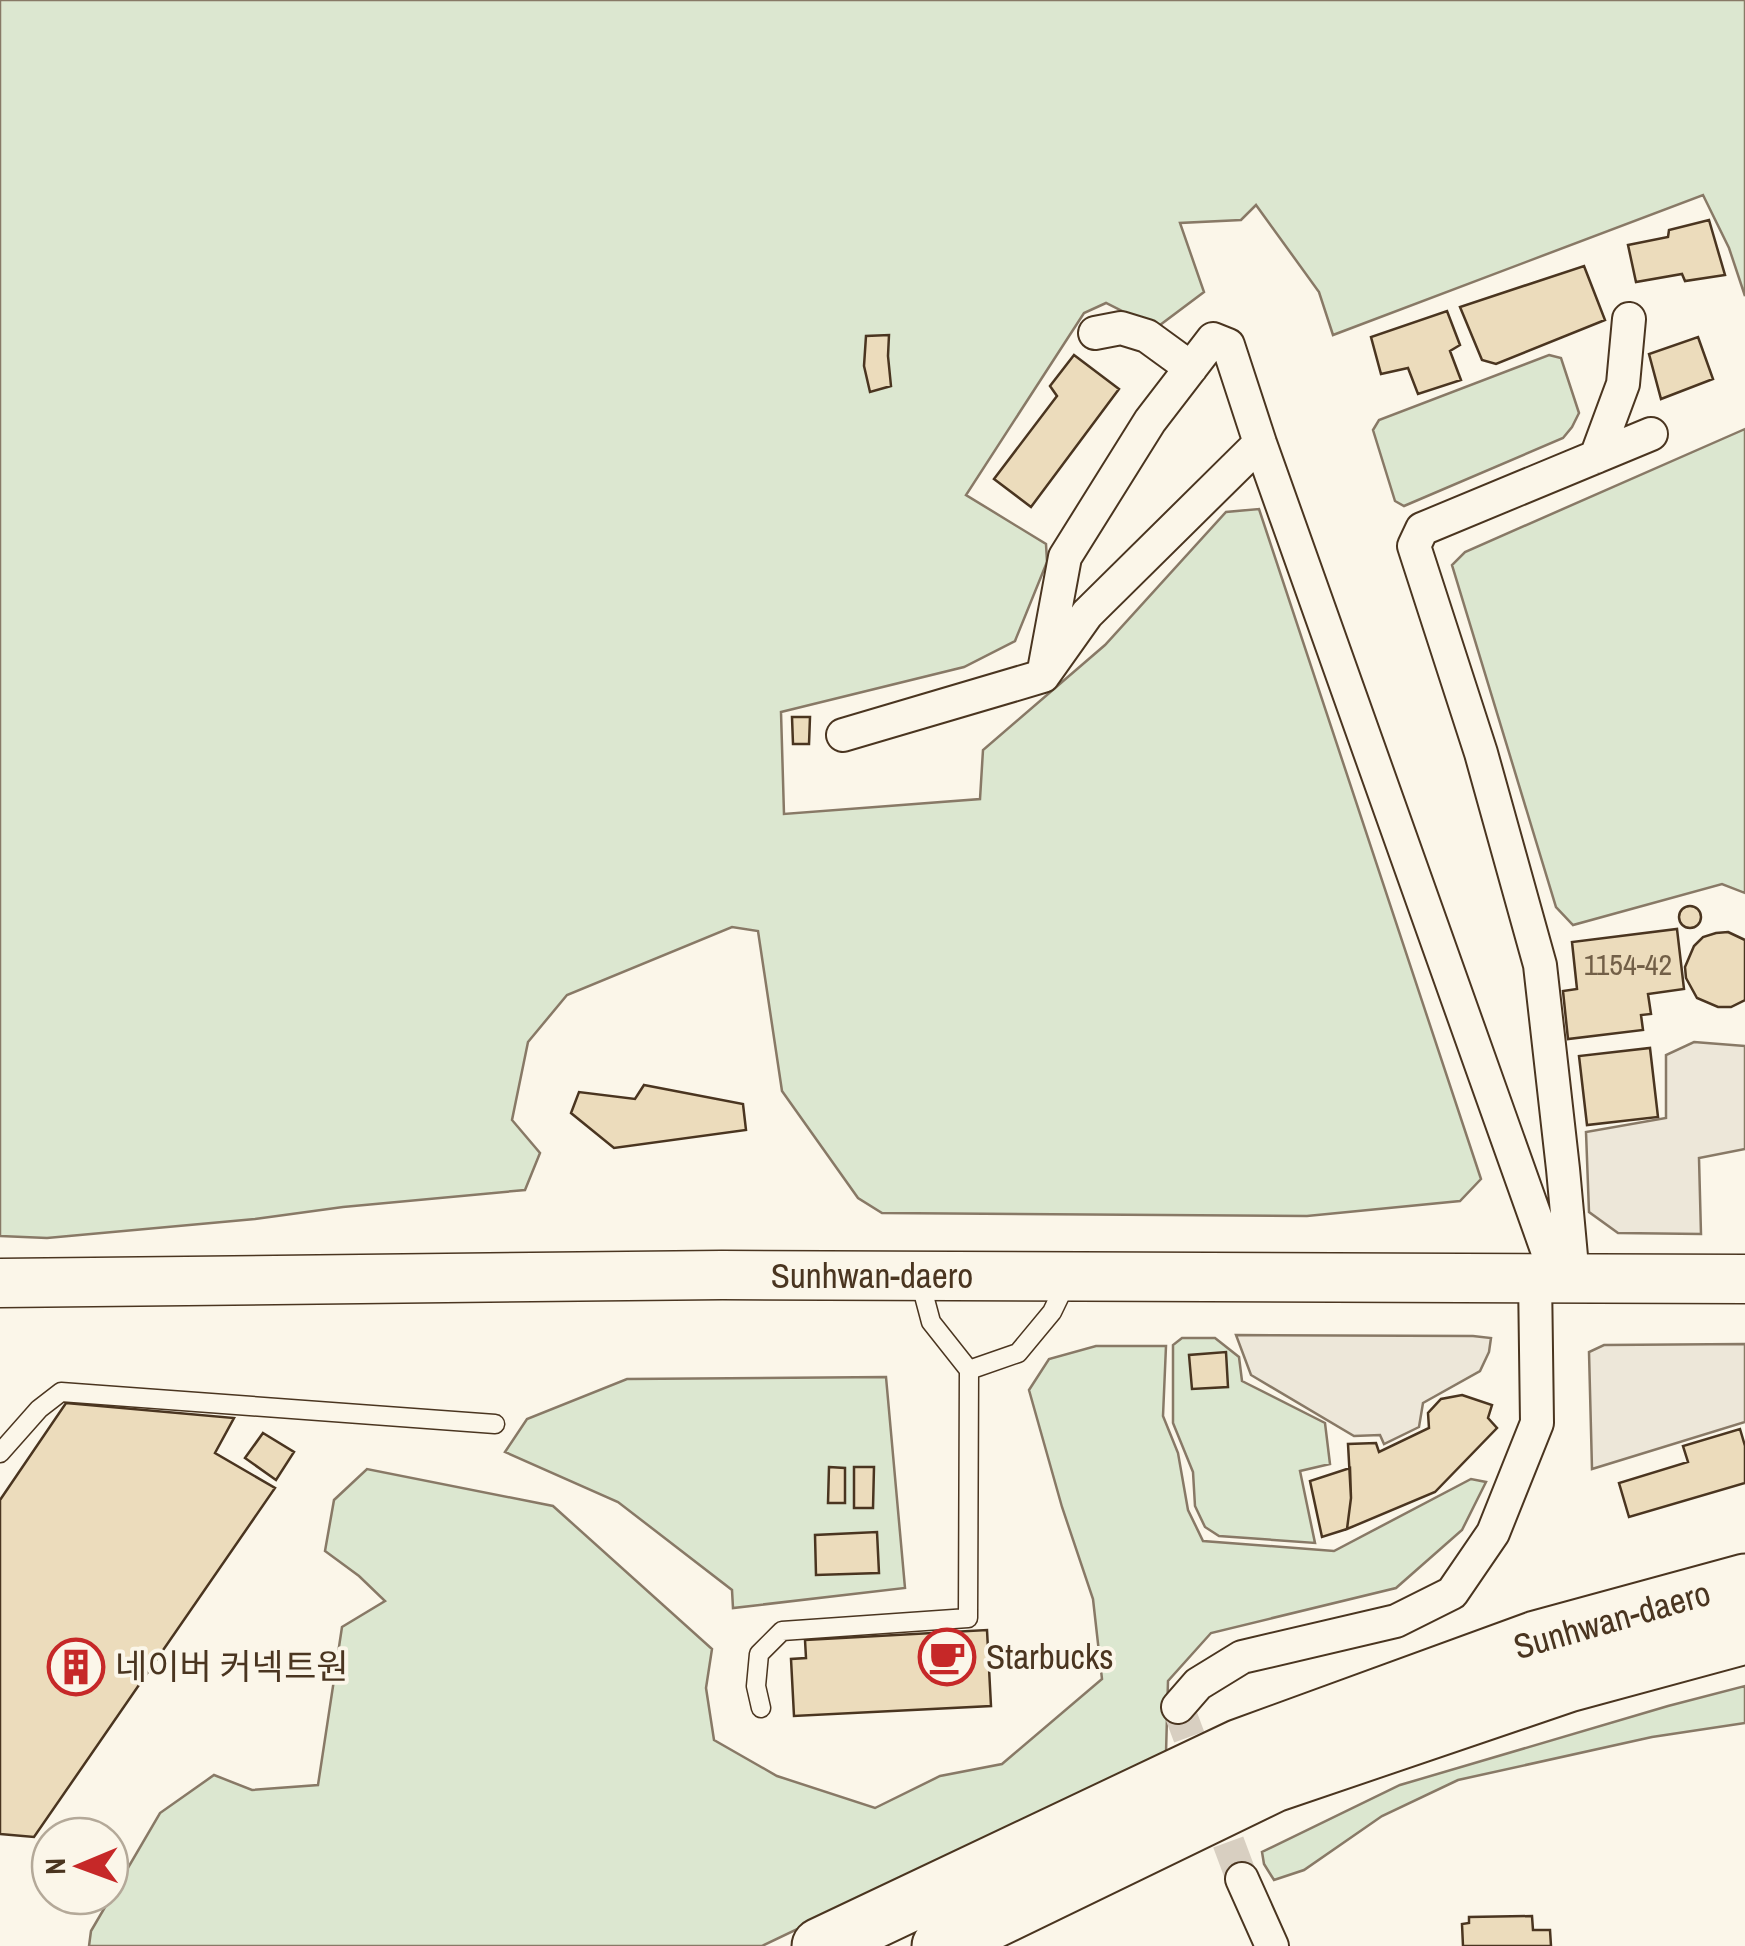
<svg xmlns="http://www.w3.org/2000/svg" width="1745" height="1946" font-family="'Archivo Narrow','Noto Sans KR',sans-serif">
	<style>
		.green { fill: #dce7d0; stroke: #887966; stroke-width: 2.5 }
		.parking { fill: #ede7d9; stroke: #887966; stroke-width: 2.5 }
		.building { fill: #ecdcbc; stroke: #4a3520; stroke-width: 2.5 }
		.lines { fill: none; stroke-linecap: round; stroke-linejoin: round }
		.street-tunnel { stroke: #d8cfc1; stroke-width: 32; stroke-dasharray: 32 16; stroke-linecap: butt }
		.lane-casing { stroke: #4a3520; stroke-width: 21 }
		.street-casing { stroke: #4a3520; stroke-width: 36 }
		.secondary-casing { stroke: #4a3520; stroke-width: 51 }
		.highway-casing { stroke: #4a3520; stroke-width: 59 }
		.lane { stroke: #fbf6e9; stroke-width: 18 }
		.street { stroke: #fbf6e9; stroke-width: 32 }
		.secondary { stroke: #fbf6e9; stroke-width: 48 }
		.highway { stroke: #fbf6e9; stroke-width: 55 }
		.labels { text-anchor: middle; stroke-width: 8; stroke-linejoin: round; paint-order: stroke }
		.number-label { font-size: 30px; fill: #725f47 }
		.street-label { font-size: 35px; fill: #4a3520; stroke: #fbf6e9 }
		.poi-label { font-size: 35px; fill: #4a3520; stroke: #fbf6e9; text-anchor: start }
	</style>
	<rect width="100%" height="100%" fill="#fbf6e9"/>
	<!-- green -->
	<path class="green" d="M0,0H1745V296L1729,248L1703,195L1333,335L1319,292L1256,205L1241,220L1180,223L1204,292L1156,328L1106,303L1084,313L966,495L1046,544L1047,562L1015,641L964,667L781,712L784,814L980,799L983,750L1105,645L1226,512L1259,509L1481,1179L1460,1201L1307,1216L882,1213L858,1198L782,1091L758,931L732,927L567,995L528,1042L512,1120L540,1153L525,1190L343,1207L255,1219L47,1238L0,1236Z
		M1549,355L1561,358L1579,413L1572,427L1563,438L1404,506L1395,501L1373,430L1379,420Z
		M1745,429V893L1722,884L1573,925L1556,907L1452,565L1465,552Z
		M1182,1338H1215L1239,1357L1242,1381L1325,1423L1330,1464L1300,1471L1315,1543L1219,1536L1205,1527L1195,1506L1193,1472L1173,1423V1345Z
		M1096,1346H1166L1163,1416L1178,1453L1188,1510L1203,1541L1334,1551L1471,1479L1486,1482L1462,1530L1396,1588L1211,1633L1168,1681L1166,1753L762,1946H89L91,1931L160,1813L214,1775L252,1790L318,1785L342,1627L385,1601L359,1576L325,1551L334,1500L367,1469L553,1506L712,1649L706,1688L714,1740L777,1776L875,1808L940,1776L1002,1764L1102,1679L1093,1599L1062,1507L1029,1390L1049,1359Z
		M886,1377L905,1588L733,1608L732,1590L618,1502L505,1452L527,1419L627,1379Z
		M1745,1686V1723L1652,1737L1458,1780L1382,1816L1304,1870L1274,1880L1264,1864L1262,1852L1400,1785L1668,1706Z"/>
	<!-- parking -->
	<path class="parking" d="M1694,1042L1745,1046V1149L1699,1158L1701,1234L1618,1233L1589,1212L1586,1132L1666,1118V1055Z
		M1236,1335L1473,1336L1491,1338L1489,1352L1480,1371L1423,1403L1419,1427L1384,1444L1380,1435L1354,1436L1251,1375Z
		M1745,1344V1422L1592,1469L1589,1352L1604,1345Z"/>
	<!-- building -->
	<path class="building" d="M1709,220L1725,275L1685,281L1682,274L1636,282L1628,245L1668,237L1669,230Z
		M1584,266L1605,320L1496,364L1482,360L1460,307Z
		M1447,311L1460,345L1450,351L1461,380L1418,394L1408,368L1381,374L1371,337Z
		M889,335L888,356L891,386L870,392L864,366L866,336Z
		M1698,337L1713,379L1661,399L1649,354Z
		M1074,355L1119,389L1031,507L994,479L1057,396L1050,386Z
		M792,717H810L809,744H793Z
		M1679 917a11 11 0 1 1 22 0a11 11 0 1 1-22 0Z
		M1677,929L1684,989L1648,994L1651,1014L1641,1015L1643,1030L1568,1039L1563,991L1577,989L1572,942Z
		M1728,932L1745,940V1000L1731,1007H1718L1697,998L1686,978L1685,967L1694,946L1703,937L1716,933Z
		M1650,1048L1658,1117L1587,1125L1579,1056Z
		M644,1085L743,1104L746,1130L614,1148L571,1113L579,1092L635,1099Z
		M1226,1352L1228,1387L1192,1389L1189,1355Z
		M1462,1395L1492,1405L1488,1418L1497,1428L1435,1492L1347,1529L1351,1498L1348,1444L1376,1443L1379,1452L1429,1428L1428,1413L1441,1399Z
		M66,1403L234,1418L215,1453L275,1488L34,1837L0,1834V1500Z
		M1740,1429L1745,1446V1483L1629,1517L1619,1483L1688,1462L1683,1446Z
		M263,1433L294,1452L276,1480L245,1458Z
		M829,1467L845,1468V1503H828Z
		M854,1467H874L873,1508H854Z
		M1350,1468L1351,1498L1347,1529L1322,1537L1310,1481Z
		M877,1532L879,1573L816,1575L815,1535Z
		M987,1630L991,1706L794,1716L791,1659L806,1658L805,1640Z
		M1532,1916L1533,1930H1550L1551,1946H1463L1462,1924L1469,1923V1917Z"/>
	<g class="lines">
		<!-- street-tunnel -->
		<path class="street-tunnel" d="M1178,1707L1242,1879"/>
		<!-- lane casing -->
		<g class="lane-casing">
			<path id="lane" d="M969,1370L1018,1353L1052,1312L1067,1281
				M0,1453L39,1409L61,1392L495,1424
				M761,1708L756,1686L759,1654L782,1631L968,1618L969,1370L931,1322L919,1277"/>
		</g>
		<!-- street casing -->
		<g class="street-casing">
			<path id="street" d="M1095,333L1121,328L1147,336L1191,368
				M1596,457L1623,384L1629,319
				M1043,676L1065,557L1150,421L1213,339L1228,345L1260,443L1557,1278
				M843,735L1043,676L1087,614L1260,443
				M1573,1278L1563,1169L1540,965L1481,753L1414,546L1422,529L1651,434
				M1178,1707L1198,1684L1242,1657L1396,1621L1452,1593L1493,1533L1537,1423L1535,1277
				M1242,1879L1272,1946"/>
		</g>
		<!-- secondary casing -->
		<g class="secondary-casing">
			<path id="secondary" d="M0,1283L722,1275L1745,1279"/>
		</g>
		<!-- highway casing -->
		<g class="highway-casing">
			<path id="highway" d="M820,1946L1240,1747L1536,1639L1745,1582
				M940,1946L1274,1784L1568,1684L1745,1636"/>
		</g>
		<!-- lane -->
		<use href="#lane" class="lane"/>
		<!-- street -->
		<use href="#street" class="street"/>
		<!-- secondary -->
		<use href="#secondary" class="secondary"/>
		<!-- highway -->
		<use href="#highway" class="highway"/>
	</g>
	<!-- icons -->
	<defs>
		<g id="cafe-ring" transform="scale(2.875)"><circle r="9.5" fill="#fbf6e9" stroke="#c62828" stroke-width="1.5"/><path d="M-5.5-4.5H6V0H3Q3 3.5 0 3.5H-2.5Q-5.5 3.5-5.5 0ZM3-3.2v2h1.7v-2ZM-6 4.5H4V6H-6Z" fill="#c62828"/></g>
		<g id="building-ring" transform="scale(2.875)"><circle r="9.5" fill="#fbf6e9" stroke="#c62828" stroke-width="1.5"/><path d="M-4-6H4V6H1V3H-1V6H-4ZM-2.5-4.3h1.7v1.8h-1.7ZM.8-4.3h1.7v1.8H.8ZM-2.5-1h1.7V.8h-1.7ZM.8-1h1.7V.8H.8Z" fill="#c62828"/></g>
	</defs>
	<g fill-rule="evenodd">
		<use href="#cafe-ring" x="947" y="1657"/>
		<use href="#building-ring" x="76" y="1667"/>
	</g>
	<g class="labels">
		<!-- number labels -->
		<g class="number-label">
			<text x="1628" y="975">1154-42</text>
		</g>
		<!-- street labels -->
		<g class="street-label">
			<text x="872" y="1288">Sunhwan-daero</text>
			<text transform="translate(1612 1620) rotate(-16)" y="12">Sunhwan-daero</text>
		</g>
		<!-- poi labels -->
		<g class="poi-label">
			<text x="986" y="1669">Starbucks</text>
			<text x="115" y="1679">네이버 커넥트원</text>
		</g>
	</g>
	<!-- north arrow -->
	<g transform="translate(80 1866) rotate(269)"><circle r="48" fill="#fbf6e9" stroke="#b4a999" stroke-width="2.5"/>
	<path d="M0-8L18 38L0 25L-18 38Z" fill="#c62828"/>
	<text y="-15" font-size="28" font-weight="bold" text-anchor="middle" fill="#4a3520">N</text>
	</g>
</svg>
